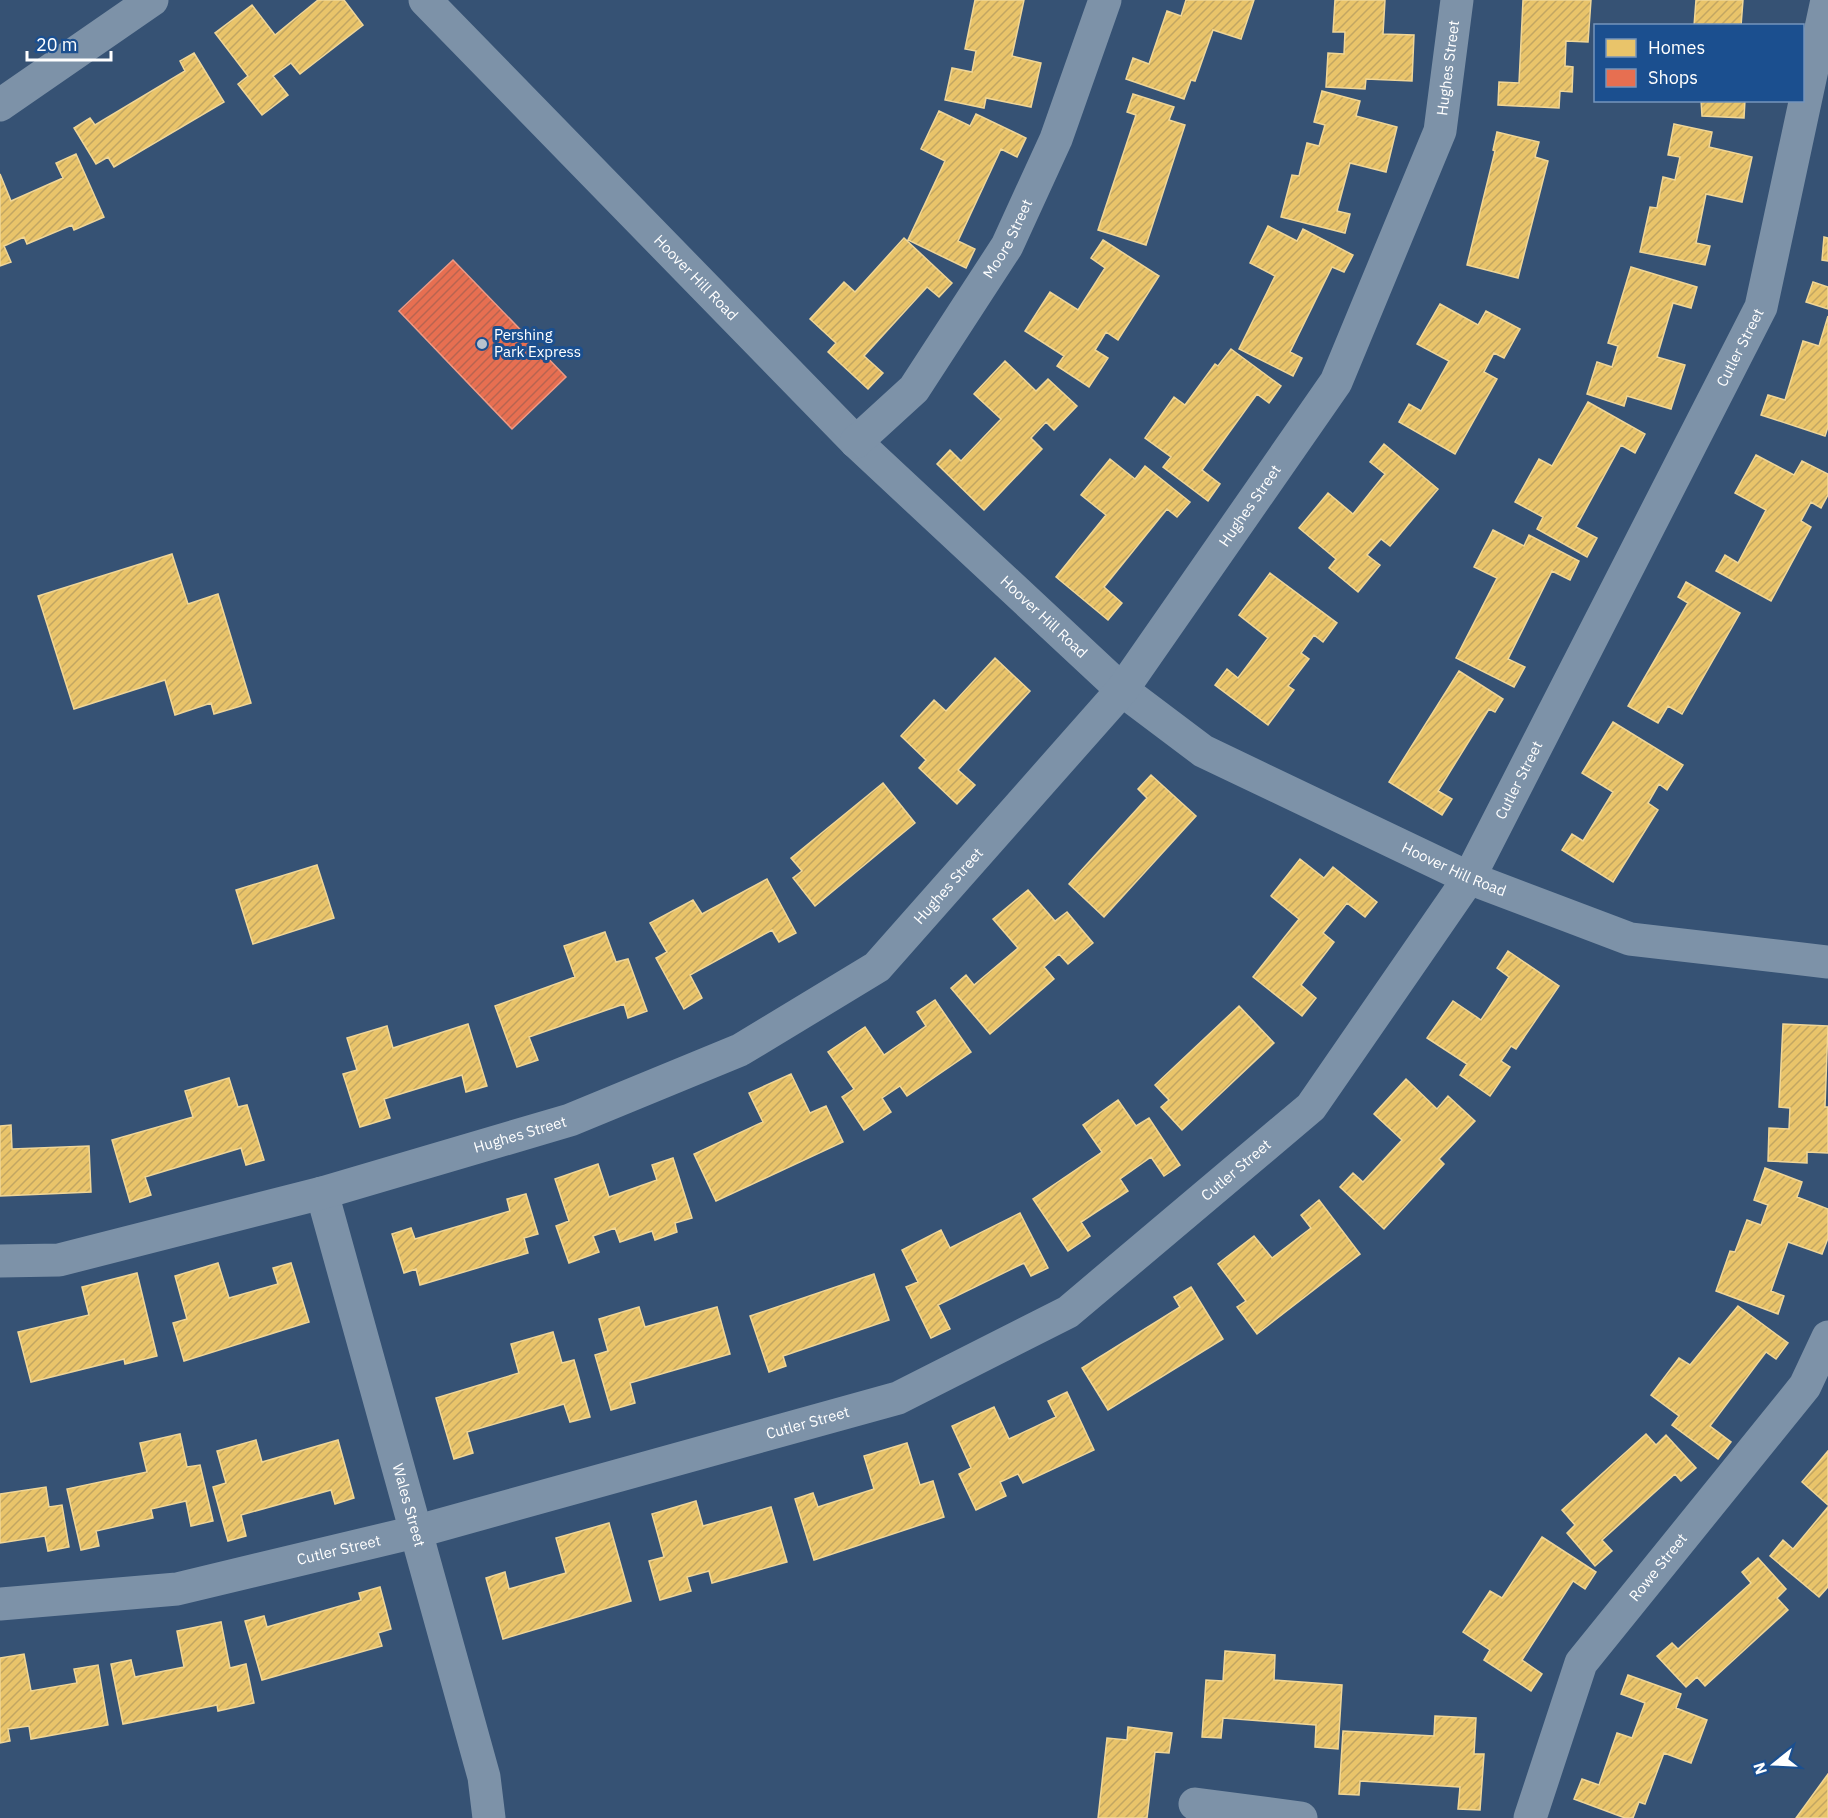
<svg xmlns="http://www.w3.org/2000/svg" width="1828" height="1818" font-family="'IBM Plex Sans',sans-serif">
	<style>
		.homes { fill: url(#homes-hatch); stroke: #f0d697; stroke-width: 1.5 }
		.shops { fill: url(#shops-hatch); stroke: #ee9a85; stroke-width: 1.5 }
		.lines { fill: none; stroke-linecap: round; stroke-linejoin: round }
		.minor { stroke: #7d92a8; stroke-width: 33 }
		.poi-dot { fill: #b9c2ce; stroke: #1b4f8f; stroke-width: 2 }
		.labels { text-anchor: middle; stroke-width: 6; stroke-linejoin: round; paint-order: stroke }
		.street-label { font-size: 15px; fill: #fff; stroke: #1b4f8f }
		.poi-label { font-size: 15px; fill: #fff; stroke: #1b4f8f; text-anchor: start }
	</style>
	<defs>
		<pattern id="homes-hatch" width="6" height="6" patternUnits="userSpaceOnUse" patternTransform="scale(1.5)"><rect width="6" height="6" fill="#e9c46a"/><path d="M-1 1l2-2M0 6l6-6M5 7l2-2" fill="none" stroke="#c2a662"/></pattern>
		<pattern id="shops-hatch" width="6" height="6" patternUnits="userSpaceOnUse" patternTransform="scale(1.5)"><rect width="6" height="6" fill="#e76f51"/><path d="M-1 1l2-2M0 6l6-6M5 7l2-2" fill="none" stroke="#b86450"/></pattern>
	</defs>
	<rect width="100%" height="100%" fill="#365274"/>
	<!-- homes -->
	<path class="homes" d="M318,0H344L363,25L300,74L291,63L273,76L288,95L262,115L238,84L248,76L215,33L252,5L275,35Z
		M975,0H1024L1012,56L1041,63L1031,107L986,98L984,108L945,100L952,68L972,72L976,51L965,49Z
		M1186,0H1254L1241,39L1213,30L1195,81L1191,80L1184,99L1126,79L1133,58L1149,64L1167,11L1181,16Z
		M1335,0H1385L1383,34L1414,35L1412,81L1366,79L1365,89L1326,87L1328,53L1344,54L1345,32H1333Z
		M1523,0H1591L1588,42L1566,41L1565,66L1573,67L1572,92L1560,91L1559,108L1498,105L1499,82L1519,83Z
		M1696,0H1743L1741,26H1694Z
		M194,53L224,102L114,167L108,157L96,164L74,128L90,118L95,125L185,71L180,61Z
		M1322,91L1360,101L1356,116L1397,127L1386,172L1350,163L1337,211L1350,214L1345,233L1281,217L1292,175L1299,176L1307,143L1319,146L1325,125L1314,122Z
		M1133,94L1174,107L1169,120L1185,125L1146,245L1098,230L1136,115L1127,112Z
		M1745,100L1744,118L1702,116L1701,100Z
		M939,111L970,126L976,114L1026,138L1017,157L1001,149L958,241L975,249L966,268L908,240L945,161L921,149Z
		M1674,124L1712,132L1709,147L1752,157L1742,202L1706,194L1696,243L1710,246L1705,265L1640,252L1650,207L1657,208L1663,177L1675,180L1680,157L1668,155Z
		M1497,132L1539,142L1535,157L1548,161L1518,278L1467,265L1495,151L1493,150Z
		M76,154L104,217L74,230L72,225L27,244L24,237L4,246L11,262L0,266V174L11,201L63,178L56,163Z
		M1268,226L1297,241L1303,229L1353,255L1344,272L1332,267L1290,352L1302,358L1293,376L1239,349L1275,276L1250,263Z
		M1824,237L1828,238V261L1822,260Z
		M904,238L952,283L939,297L927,287L864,356L883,373L868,389L828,352L836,343L810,319L844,282L855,292Z
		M1103,240L1159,276L1118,340L1106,332L1095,350L1108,358L1089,387L1057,366L1064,356L1025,331L1050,292L1078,310L1105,268L1091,258Z
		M1631,267L1697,287L1691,308L1673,303L1657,357L1685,365L1671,409L1627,396L1624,406L1587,394L1597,362L1612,367L1618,346L1608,343Z
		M1813,282L1828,287V309L1806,302Z
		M1440,304L1478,325L1486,311L1520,329L1504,358L1494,353L1484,372L1497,379L1455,454L1399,422L1409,404L1421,411L1449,361L1417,344Z
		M1828,316V427L1825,436L1761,415L1768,395L1785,400L1803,341L1819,346Z
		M1231,349L1281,386L1269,403L1257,394L1202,470L1220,484L1208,501L1163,467L1171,457L1145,438L1174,397L1185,405L1215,364L1218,366Z
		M1005,361L1036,391L1048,379L1077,406L1054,430L1046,422L1031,438L1042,449L984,510L937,464L950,450L961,461L1001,419L974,394Z
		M1588,402L1645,434L1635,453L1621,445L1576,527L1597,538L1587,557L1537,529L1543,517L1515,502L1539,459L1552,466Z
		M1384,444L1438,489L1390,546L1381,539L1367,555L1380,565L1358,592L1329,568L1336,559L1299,528L1328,493L1353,514L1385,474L1370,462Z
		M1756,455L1794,475L1802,461L1828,474V495L1821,508L1811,502L1801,521L1811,527L1771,601L1716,571L1725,555L1738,563L1766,510L1735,493Z
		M1110,459L1135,479L1145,466L1190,502L1177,517L1167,509L1104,587L1122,603L1108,620L1056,577L1106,515L1081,495Z
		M1493,530L1524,546L1529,535L1579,561L1570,580L1552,571L1508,659L1525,667L1514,687L1456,658L1497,578L1474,567Z
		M172,554L188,604L218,594L251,703L214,714L211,703L175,715L165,680L74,709L38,596Z
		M1270,573L1337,623L1323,642L1314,635L1301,653L1309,659L1288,686L1294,690L1268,725L1215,685L1227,669L1238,678L1268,638L1239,615Z
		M1686,582L1740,613L1682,714L1668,706L1658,723L1628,706L1688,603L1678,597Z
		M995,658L1030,691L958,770L975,785L957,804L919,768L926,760L901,736L934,700L946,711Z
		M1459,671L1503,699L1495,712L1489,709L1438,791L1452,799L1442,815L1389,782Z
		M1613,722L1683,765L1667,790L1659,784L1648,803L1658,810L1613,882L1562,850L1572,834L1583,841L1613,792L1582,773Z
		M1151,775L1196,816L1104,917L1069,884L1147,798L1138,789Z
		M883,783L915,823L815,906L793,878L802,871L791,858Z
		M1300,859L1324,878L1333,867L1377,902L1365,917L1347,903L1323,933L1334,942L1301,985L1316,998L1302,1016L1253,977L1299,919L1271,896Z
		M317,865L334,918L253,944L236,890Z
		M767,879L796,933L779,942L772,930L690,975L702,998L684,1009L656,958L667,952L650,923L693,900L702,914Z
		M1028,890L1055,921L1067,912L1093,943L1068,964L1059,954L1044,967L1054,979L990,1034L951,988L966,975L974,985L1018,948L993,919Z
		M605,932L616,962L628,959L647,1011L628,1018L624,1004L529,1037L538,1060L517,1067L495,1006L575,977L564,946Z
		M1508,951L1559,986L1516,1049L1511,1046L1501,1061L1510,1067L1490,1096L1460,1075L1467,1064L1427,1038L1453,1001L1481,1020L1509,977L1497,968Z
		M935,1000L971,1052L907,1096L900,1086L882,1098L891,1112L864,1130L842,1097L854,1089L828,1052L865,1027L884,1055L926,1026L917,1012Z
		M1239,1006L1274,1043L1182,1130L1161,1107L1169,1100L1155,1085Z
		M468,1024L487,1086L466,1092L462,1075L384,1099L390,1118L360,1127L343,1074L357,1070L347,1038L387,1026L393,1048Z
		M1783,1024L1828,1026L1825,1107H1828V1153L1807,1152V1163L1768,1161L1769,1128L1789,1129L1790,1108L1779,1107Z
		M791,1074L810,1113L826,1106L843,1142L716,1201L694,1154L763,1122L749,1093Z
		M229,1078L238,1107L247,1105L264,1160L246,1165L241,1148L145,1177L151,1195L130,1202L112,1140L193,1117L185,1091Z
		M1406,1079L1437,1109L1448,1096L1475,1121L1439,1159L1444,1164L1384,1229L1340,1187L1353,1173L1363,1182L1402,1140L1374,1114Z
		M1118,1100L1136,1126L1149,1118L1180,1165L1164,1176L1151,1157L1120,1179L1128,1191L1081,1222L1090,1236L1068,1251L1033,1199L1102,1152L1083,1125Z
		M11,1125L12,1149L89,1146L91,1192L0,1196V1126Z
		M673,1158L692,1218L675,1223L677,1232L655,1240L652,1231L620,1242L615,1228L593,1236L599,1252L569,1263L556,1226L569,1221L555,1179L598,1164L609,1197L657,1180L652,1165Z
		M1765,1168L1802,1182L1797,1197L1828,1209V1238L1822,1254L1788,1242L1771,1291L1784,1296L1778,1314L1716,1291L1730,1251L1735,1252L1747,1220L1761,1225L1768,1205L1754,1200Z
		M526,1194L538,1234L524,1238L528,1253L420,1285L416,1269L404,1273L392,1234L411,1228L415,1239L510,1211L507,1199Z
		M1319,1200L1360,1254L1257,1334L1237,1307L1246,1301L1218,1264L1254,1236L1272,1258L1311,1228L1301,1215Z
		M1020,1213L1048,1268L1031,1276L1024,1263L938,1305L950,1329L931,1338L906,1287L918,1282L902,1250L941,1230L950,1248Z
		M218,1263L229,1298L278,1284L273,1268L291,1263L309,1322L184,1361L173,1323L187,1319L175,1276Z
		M137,1273L157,1356L125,1364L124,1359L31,1382L18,1332L89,1315L82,1287Z
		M874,1274L889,1320L783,1356L786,1366L769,1372L750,1316Z
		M1191,1287L1223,1339L1108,1410L1082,1368L1180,1307L1174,1297Z
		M1738,1306L1788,1343L1776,1359L1766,1352L1710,1426L1731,1442L1718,1459L1672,1425L1679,1416L1651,1395L1679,1358L1690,1365Z
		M639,1307L645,1327L717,1307L730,1354L630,1383L635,1403L611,1410L595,1355L608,1351L599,1319Z
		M553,1332L562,1363L574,1360L590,1417L570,1422L564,1404L467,1432L473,1453L454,1459L436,1398L519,1373L511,1344Z
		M1067,1392L1094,1450L1023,1483L1018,1474L1000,1482L1006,1496L976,1510L959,1474L971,1468L952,1426L994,1407L1009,1439L1056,1417L1048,1401Z
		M180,1434L187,1467L200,1465L213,1521L191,1526L186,1501L151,1509L153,1518L96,1531L99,1546L81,1550L67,1489L147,1472L140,1443Z
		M1646,1434L1656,1445L1666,1435L1696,1468L1681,1481L1675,1474L1602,1540L1612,1551L1595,1566L1567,1533L1575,1525L1562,1510Z
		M256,1440L262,1462L338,1440L354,1498L335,1504L331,1490L241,1515L246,1536L228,1541L213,1487L226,1483L217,1451Z
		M907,1443L920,1485L933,1481L944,1517L814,1560L795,1499L813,1493L818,1507L874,1489L864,1456Z
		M1828,1451V1505L1802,1482Z
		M46,1487L49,1507L62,1505L69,1547L48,1551L45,1536L0,1543V1494Z
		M696,1501L703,1526L771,1507L787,1562L712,1583L709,1571L687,1577L691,1591L660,1600L649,1561L664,1557L652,1514Z
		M1828,1507V1587L1819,1597L1770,1556L1783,1540L1793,1549Z
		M609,1523L631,1601L503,1639L486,1578L505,1572L509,1589L566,1573L556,1538Z
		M1542,1537L1596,1572L1585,1589L1573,1581L1522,1660L1542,1674L1531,1691L1484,1660L1490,1650L1463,1632L1490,1591L1502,1598Z
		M1758,1558L1786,1589L1777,1598L1788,1610L1705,1686L1697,1677L1686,1687L1657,1656L1672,1643L1678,1649L1751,1583L1742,1572Z
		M380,1587L391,1629L378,1633L382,1646L262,1680L245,1621L264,1616L267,1627L361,1600L359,1593Z
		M221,1622L230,1668L246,1664L254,1703L218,1711L217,1705L123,1724L111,1664L131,1660L135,1677L184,1667L177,1631Z
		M1225,1651L1275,1655L1274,1680L1342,1685L1338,1749L1315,1747L1316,1725L1223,1718L1221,1738L1202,1737L1206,1680L1223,1681Z
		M24,1654L31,1691L77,1683L74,1669L98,1665L108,1725L31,1739L29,1726L8,1729L10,1741L0,1743V1658Z
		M1628,1675L1681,1694L1676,1708L1707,1720L1691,1763L1664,1753L1645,1804L1639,1802L1633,1818H1625L1574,1799L1582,1779L1599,1785L1617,1733L1632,1738L1645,1703L1621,1694Z
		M1435,1716L1476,1718L1474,1754H1484L1480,1810L1458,1809L1460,1787L1360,1781L1359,1795L1339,1794L1343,1731L1434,1736Z
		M1128,1727L1172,1733L1169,1753L1155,1752L1147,1818H1098L1107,1738L1127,1740Z
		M1828,1774V1818H1796Z"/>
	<!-- shops -->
	<path class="shops" d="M453,260L566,377L512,429L399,311Z"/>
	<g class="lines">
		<!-- minor -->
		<g class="minor">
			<path id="s1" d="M425,0L856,442L1122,690L1203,751L1469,878L1630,939L1828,962"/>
			<path d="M0,105L152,0"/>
			<path id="s2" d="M856,442L914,389L1007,246L1056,139L1105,0"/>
			<path id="s3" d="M322,1193L484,1777L489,1818"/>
			<path id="s4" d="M0,1261L59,1260L322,1193L570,1120L740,1050L877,967L1122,690L1336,382L1440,131L1457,0"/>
			<path id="s5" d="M0,1604L177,1589L415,1532L898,1398L1068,1312L1311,1107L1469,878L1761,307L1827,0"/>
			<path d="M1195,1804L1301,1818"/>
			<path id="s6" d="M1530,1818L1581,1663L1805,1386L1828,1337"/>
		</g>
	</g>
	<!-- markers -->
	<circle class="poi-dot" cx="482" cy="344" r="6"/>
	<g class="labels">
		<!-- street labels -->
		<g class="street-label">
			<text dy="5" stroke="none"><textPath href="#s4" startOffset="2013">Hughes Street</textPath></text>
			<text dy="5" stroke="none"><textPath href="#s2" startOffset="256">Moore Street</textPath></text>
			<text dy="5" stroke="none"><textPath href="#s1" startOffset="388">Hoover Hill Road</textPath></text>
			<text dy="5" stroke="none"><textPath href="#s5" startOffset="2306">Cutler Street</textPath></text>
			<text dy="5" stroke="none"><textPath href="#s4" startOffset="1527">Hughes Street</textPath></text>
			<text dy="5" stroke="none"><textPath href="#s1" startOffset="874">Hoover Hill Road</textPath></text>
			<text dy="5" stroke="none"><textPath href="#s5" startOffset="1820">Cutler Street</textPath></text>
			<text dy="5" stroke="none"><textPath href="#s1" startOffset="1360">Hoover Hill Road</textPath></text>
			<text dy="5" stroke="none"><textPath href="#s4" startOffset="1041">Hughes Street</textPath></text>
			<text dy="5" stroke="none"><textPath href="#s4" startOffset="537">Hughes Street</textPath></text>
			<text dy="5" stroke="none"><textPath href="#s5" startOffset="1334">Cutler Street</textPath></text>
			<text dy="5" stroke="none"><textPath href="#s5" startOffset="830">Cutler Street</textPath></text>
			<text dy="5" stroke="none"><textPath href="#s3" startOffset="324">Wales Street</textPath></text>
			<text dy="5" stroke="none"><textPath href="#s5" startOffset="344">Cutler Street</textPath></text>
			<text dy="5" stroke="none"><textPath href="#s6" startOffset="286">Rowe Street</textPath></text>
		</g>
		<!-- poi labels -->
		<g class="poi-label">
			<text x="494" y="340">Pershing<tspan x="494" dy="17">Park Express</tspan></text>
		</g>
	</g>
	<!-- legend -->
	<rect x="1594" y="24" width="210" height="78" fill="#1b4f8f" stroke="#7695bc" stroke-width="1.5"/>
	<rect x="1606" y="39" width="30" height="18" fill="#e9c46a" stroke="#7695bc" stroke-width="1.5"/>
	<text x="1648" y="54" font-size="18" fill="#ffffff">Homes</text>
	<rect x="1606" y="69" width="30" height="18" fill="#e76f51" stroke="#7695bc" stroke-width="1.5"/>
	<text x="1648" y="84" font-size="18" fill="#ffffff">Shops</text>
	<!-- north arrow -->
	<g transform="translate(1774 1764) rotate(252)" stroke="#1b4f8f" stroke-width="4.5" paint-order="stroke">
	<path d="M0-4.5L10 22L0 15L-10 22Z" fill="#ffffff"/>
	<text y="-9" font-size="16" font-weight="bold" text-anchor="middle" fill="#ffffff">N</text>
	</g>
	<!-- scale -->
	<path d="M27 51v9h84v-9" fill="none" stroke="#ffffff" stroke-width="3"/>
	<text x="36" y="51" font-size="18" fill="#ffffff" stroke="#1b4f8f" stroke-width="4.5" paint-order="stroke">20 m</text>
</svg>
